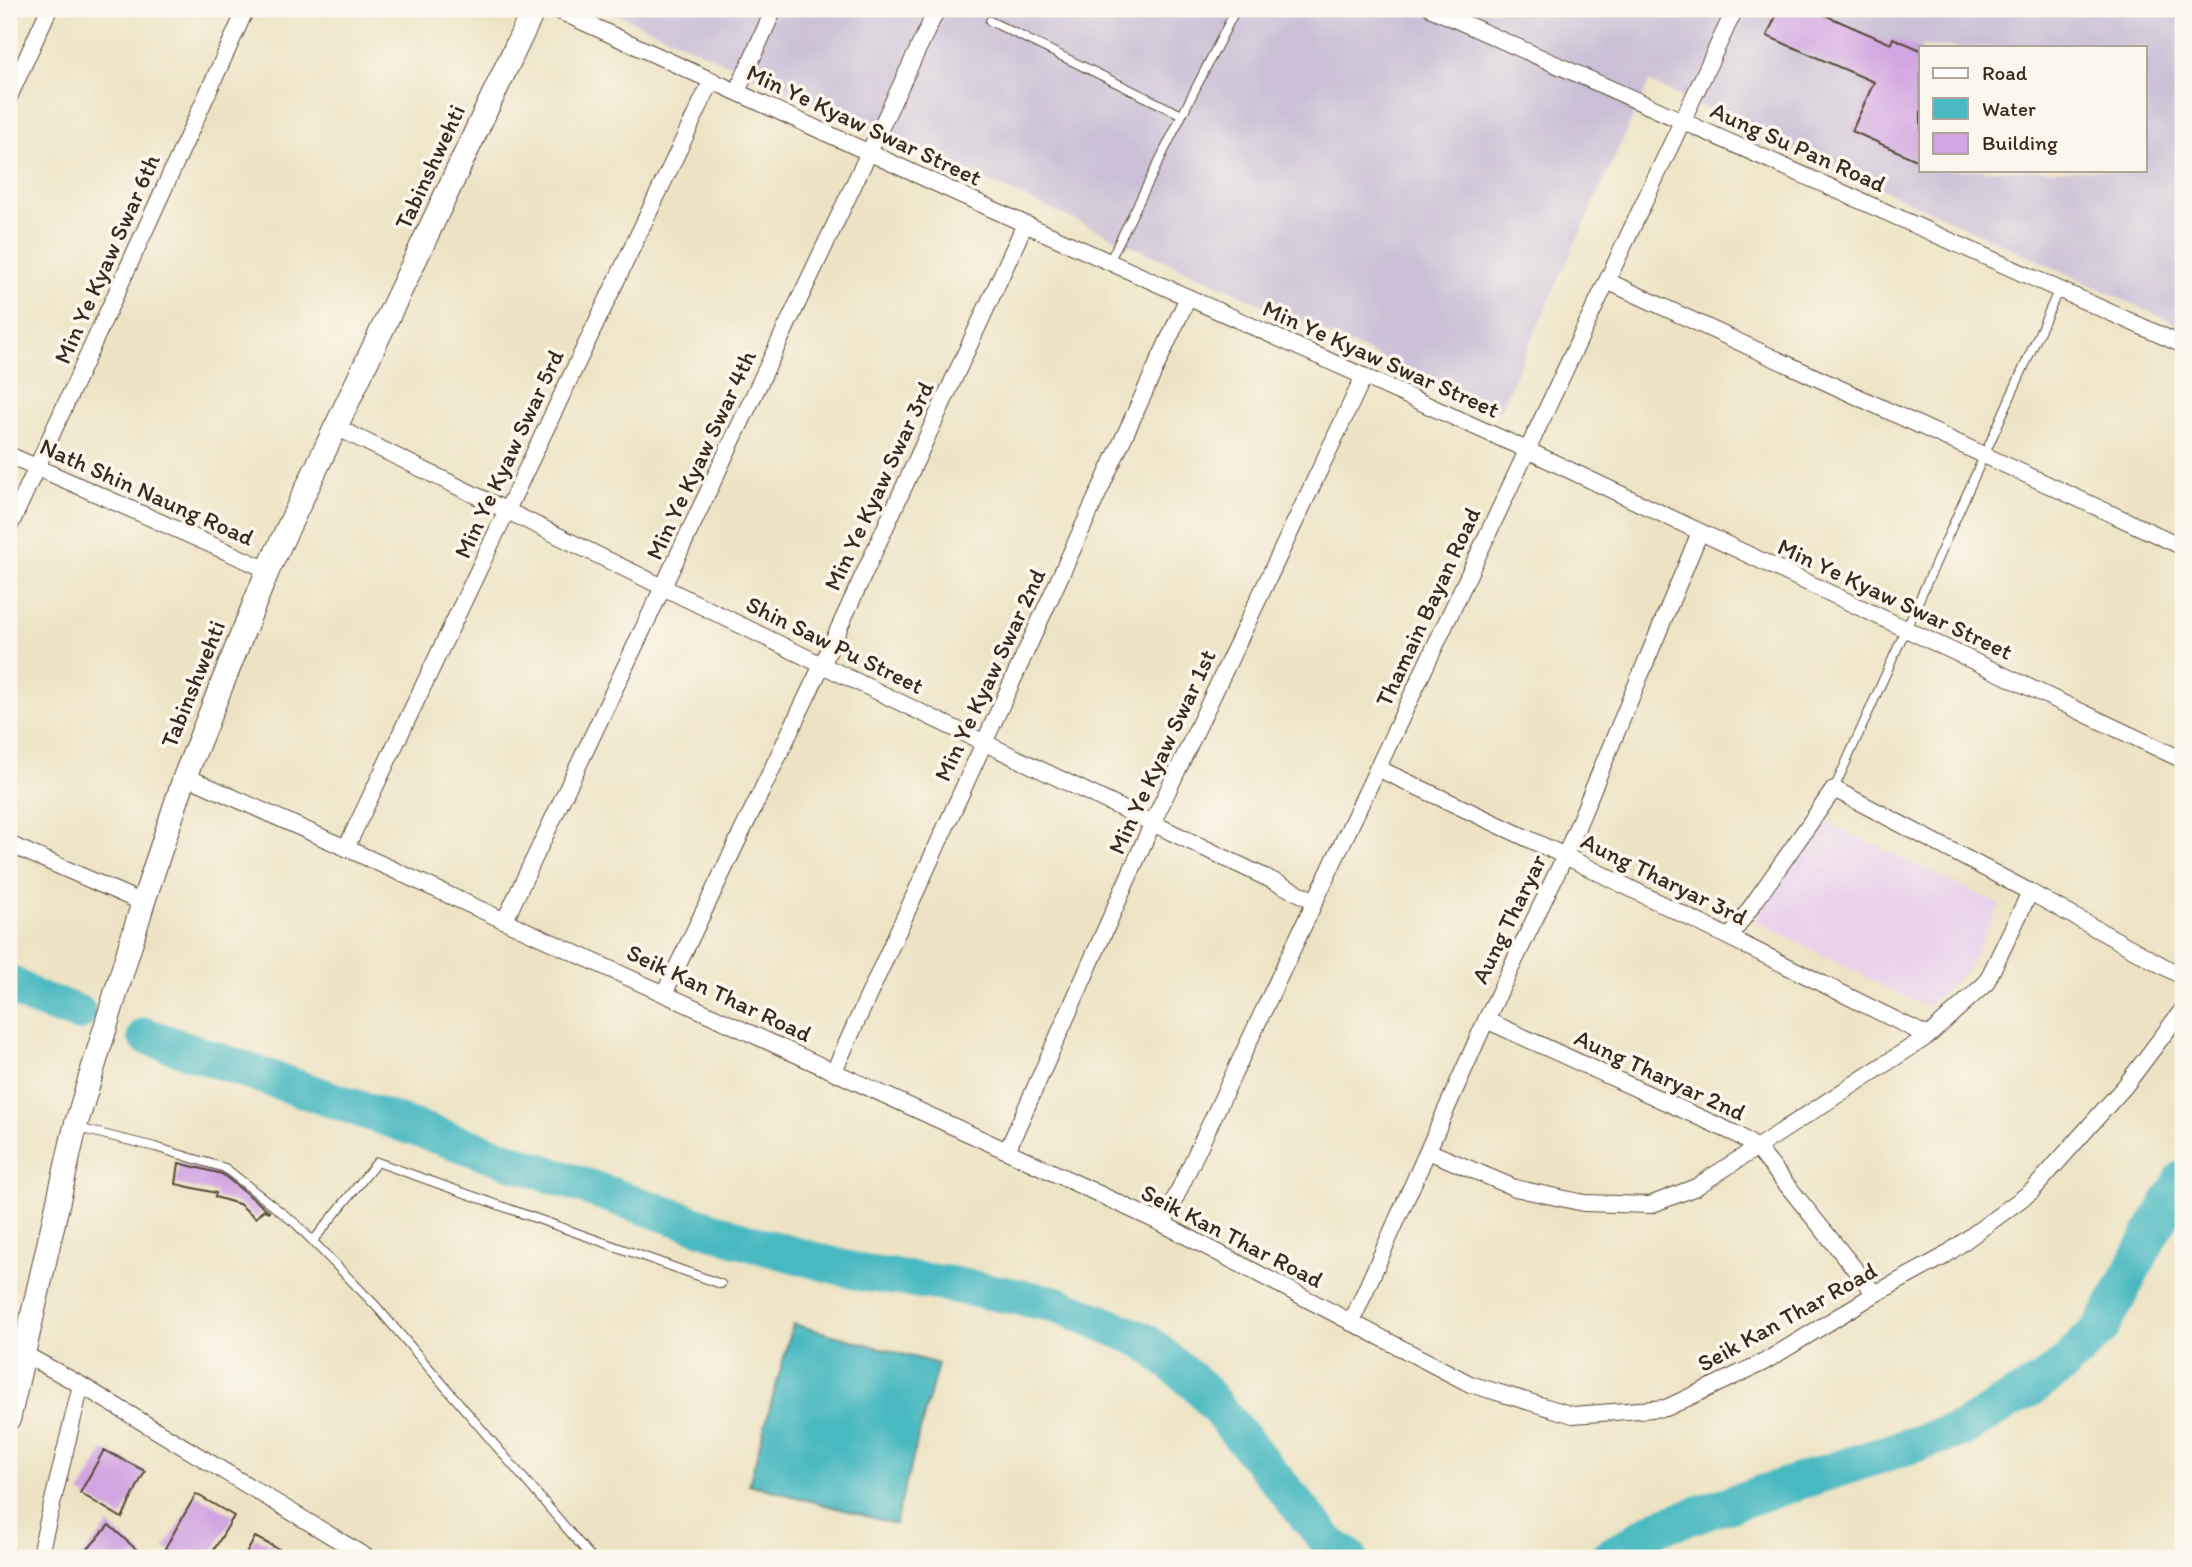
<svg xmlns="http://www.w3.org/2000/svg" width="2192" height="1567" font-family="Itim,sans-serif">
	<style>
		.built { fill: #ead1ec }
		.industrial { fill: #cabfd6; fill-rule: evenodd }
		.water { fill: #4ab9c1; stroke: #427270; stroke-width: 2 }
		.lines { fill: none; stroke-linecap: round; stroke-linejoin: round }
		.river { stroke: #4ab9c1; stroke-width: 37 }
		.building { fill: #d0a5e1 }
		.lane-casing { stroke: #564637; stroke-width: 10 }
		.street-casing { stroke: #564637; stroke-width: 18 }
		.secondary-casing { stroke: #564637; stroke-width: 25 }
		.lane { stroke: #fff; stroke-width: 8 }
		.street { stroke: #fff; stroke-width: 16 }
		.secondary { stroke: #fff; stroke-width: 23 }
		.labels { text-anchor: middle; stroke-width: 7; stroke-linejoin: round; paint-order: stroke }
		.street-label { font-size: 24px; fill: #3b2a1e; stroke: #fbf7ec }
	</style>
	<rect width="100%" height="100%" fill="#fbf7ec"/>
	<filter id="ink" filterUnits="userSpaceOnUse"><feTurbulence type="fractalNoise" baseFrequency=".0143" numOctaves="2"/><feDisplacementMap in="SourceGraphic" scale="14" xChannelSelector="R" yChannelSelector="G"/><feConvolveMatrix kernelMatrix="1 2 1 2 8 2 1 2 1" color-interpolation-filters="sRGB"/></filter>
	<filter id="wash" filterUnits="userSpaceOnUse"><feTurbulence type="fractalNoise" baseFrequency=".00686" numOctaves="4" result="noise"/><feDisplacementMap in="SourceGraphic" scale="28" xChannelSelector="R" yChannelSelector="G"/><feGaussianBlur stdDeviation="1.57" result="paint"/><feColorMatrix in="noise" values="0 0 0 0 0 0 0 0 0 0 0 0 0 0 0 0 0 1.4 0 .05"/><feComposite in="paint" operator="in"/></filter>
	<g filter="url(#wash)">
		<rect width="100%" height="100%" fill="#ede3c4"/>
		<!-- built -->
		<path class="built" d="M1816,817L2000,905L1966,970L1926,1007L1755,921Z"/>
		<!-- industrial -->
		<path class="industrial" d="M606,9H2183V327L1649,82L1499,411ZM1921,47H2145V170H1921Z"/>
		<!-- water -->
		<path class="water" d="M793,1324L938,1364L895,1524L749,1484Z"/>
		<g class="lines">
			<!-- river -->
			<path class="river" d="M9,983L34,998L78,1013
				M146,1036L747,1242L862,1273L947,1284L1056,1304L1145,1341L1200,1387L1329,1543L1350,1558
				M1607,1558L1658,1527L1962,1429L2038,1384L2065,1364L2102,1327L2151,1234L2183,1179"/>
		</g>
		<g id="blocks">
			<!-- building -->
			<path class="building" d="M1779,9H1811L1891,44L1893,38L1921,50V162L1852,131L1874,82L1767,36Z
				M179,1163L222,1174L270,1212L263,1210L256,1218L239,1204L215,1197L216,1193L176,1184Z
				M104,1450L145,1471L122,1518L80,1493Z
				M196,1494L234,1516L209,1558H183L165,1548Z
				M109,1525L146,1558H80Z
				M255,1537L296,1558H244Z"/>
		</g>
	</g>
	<g filter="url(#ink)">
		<use href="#blocks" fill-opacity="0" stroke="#564637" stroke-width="2"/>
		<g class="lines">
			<!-- lane casing -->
			<g class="lane-casing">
				<path id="lane" d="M990,21L1182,115L1109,262
					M1182,115L1236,9
					M1834,789L2059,289
					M78,1128L155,1147L225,1168L295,1223L376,1306L592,1558
					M313,1241L377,1162L721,1284"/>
			</g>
			<!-- street casing -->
			<g class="street-casing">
				<path id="street" d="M555,9L1025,224L1527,450L2183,760
					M1432,9L2183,345
					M737,92L774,9
					M9,97L49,9
					M1607,281L2183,547
					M336,427L822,665L1315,901
					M9,455L268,570
					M9,528L246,9
					M1377,768L1565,856L1928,1036
					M185,776L346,848L1007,1151L1163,1224L1470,1384L1573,1415L1666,1408L1764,1362L1875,1294L1943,1257L2032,1191L2125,1086L2183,1009
					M9,844L143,903
					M346,848L712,80
					M505,920L937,9
					M1730,937L1834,789L2030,892L2183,977
					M664,994L822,665L1025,224
					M1486,1020L1736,1134L1757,1148L1875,1294
					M834,1071L1188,297
					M1007,1151L1153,822L1364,376
					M1428,1151L1515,1188L1584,1203L1650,1205L1696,1187L1928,1036L1986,983L2030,892
					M1163,1224L1735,9
					M1351,1323L1486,1020L1565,856L1700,532
					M24,1354L81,1385
					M39,1558L81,1385L368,1558"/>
			</g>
			<!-- secondary casing -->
			<g class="secondary-casing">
				<path id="secondary" d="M9,1418L75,1128L143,903L185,776L268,570L534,9"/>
			</g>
			<!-- lane -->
			<use href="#lane" class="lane"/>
			<!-- street -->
			<use href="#street" class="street"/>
			<!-- secondary -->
			<use href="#secondary" class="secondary"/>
		</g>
	</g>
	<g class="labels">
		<!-- street labels -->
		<g class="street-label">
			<text transform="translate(864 125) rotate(25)" y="8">Min Ye Kyaw Swar Street</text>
			<text transform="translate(1798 147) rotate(24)" y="8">Aung Su Pan Road</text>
			<text transform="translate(430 167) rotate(-65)" y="8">Tabinshwehti</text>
			<text transform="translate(107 259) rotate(-66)" y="8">Min Ye Kyaw Swar 6th</text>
			<text transform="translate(1381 359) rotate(24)" y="8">Min Ye Kyaw Swar Street</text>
			<text transform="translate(509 454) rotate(-65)" y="8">Min Ye Kyaw Swar 5rd</text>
			<text transform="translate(701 455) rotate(-65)" y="8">Min Ye Kyaw Swar 4th</text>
			<text transform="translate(879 486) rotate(-65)" y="8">Min Ye Kyaw Swar 3rd</text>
			<text transform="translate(147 492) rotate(24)" y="8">Nath Shin Naung Road</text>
			<text transform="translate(1895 599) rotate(25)" y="8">Min Ye Kyaw Swar Street</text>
			<text transform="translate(1428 607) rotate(-65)" y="8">Thamain Bayan Road</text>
			<text transform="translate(835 645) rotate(26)" y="8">Shin Saw Pu Street</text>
			<text transform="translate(990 675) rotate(-65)" y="8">Min Ye Kyaw Swar 2nd</text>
			<text transform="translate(193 684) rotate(-68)" y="8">Tabinshwehti</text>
			<text transform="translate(1162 752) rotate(-65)" y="8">Min Ye Kyaw Swar 1st</text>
			<text transform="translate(1664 879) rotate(26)" y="8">Aung Tharyar 3rd</text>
			<text transform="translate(1509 919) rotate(-64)" y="8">Aung Tharyar</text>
			<text transform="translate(719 993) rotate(25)" y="8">Seik Kan Thar Road</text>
			<text transform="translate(1660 1075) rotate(25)" y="8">Aung Tharyar 2nd</text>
			<text transform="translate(1232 1236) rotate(27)" y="8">Seik Kan Thar Road</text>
			<text transform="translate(1787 1317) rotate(-29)" y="8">Seik Kan Thar Road</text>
		</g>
	</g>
	<!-- margin -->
	<rect width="2192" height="1567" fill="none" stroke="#fbf7ec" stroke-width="35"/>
	<!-- legend -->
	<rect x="1919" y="46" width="228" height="126" fill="#fbf7ec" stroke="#aea59a" stroke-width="2"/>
	<rect x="1933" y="68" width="35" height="10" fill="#ffffff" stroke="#aea59a" stroke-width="2"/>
	<text x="1982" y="80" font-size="21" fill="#3b2a1e">Road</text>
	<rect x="1933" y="98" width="35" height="21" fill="#4ab9c1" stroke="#aea59a" stroke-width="2"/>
	<text x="1982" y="116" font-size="21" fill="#3b2a1e">Water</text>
	<rect x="1933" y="133" width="35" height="21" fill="#d0a5e1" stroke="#aea59a" stroke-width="2"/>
	<text x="1982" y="150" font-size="21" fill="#3b2a1e">Building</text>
</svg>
